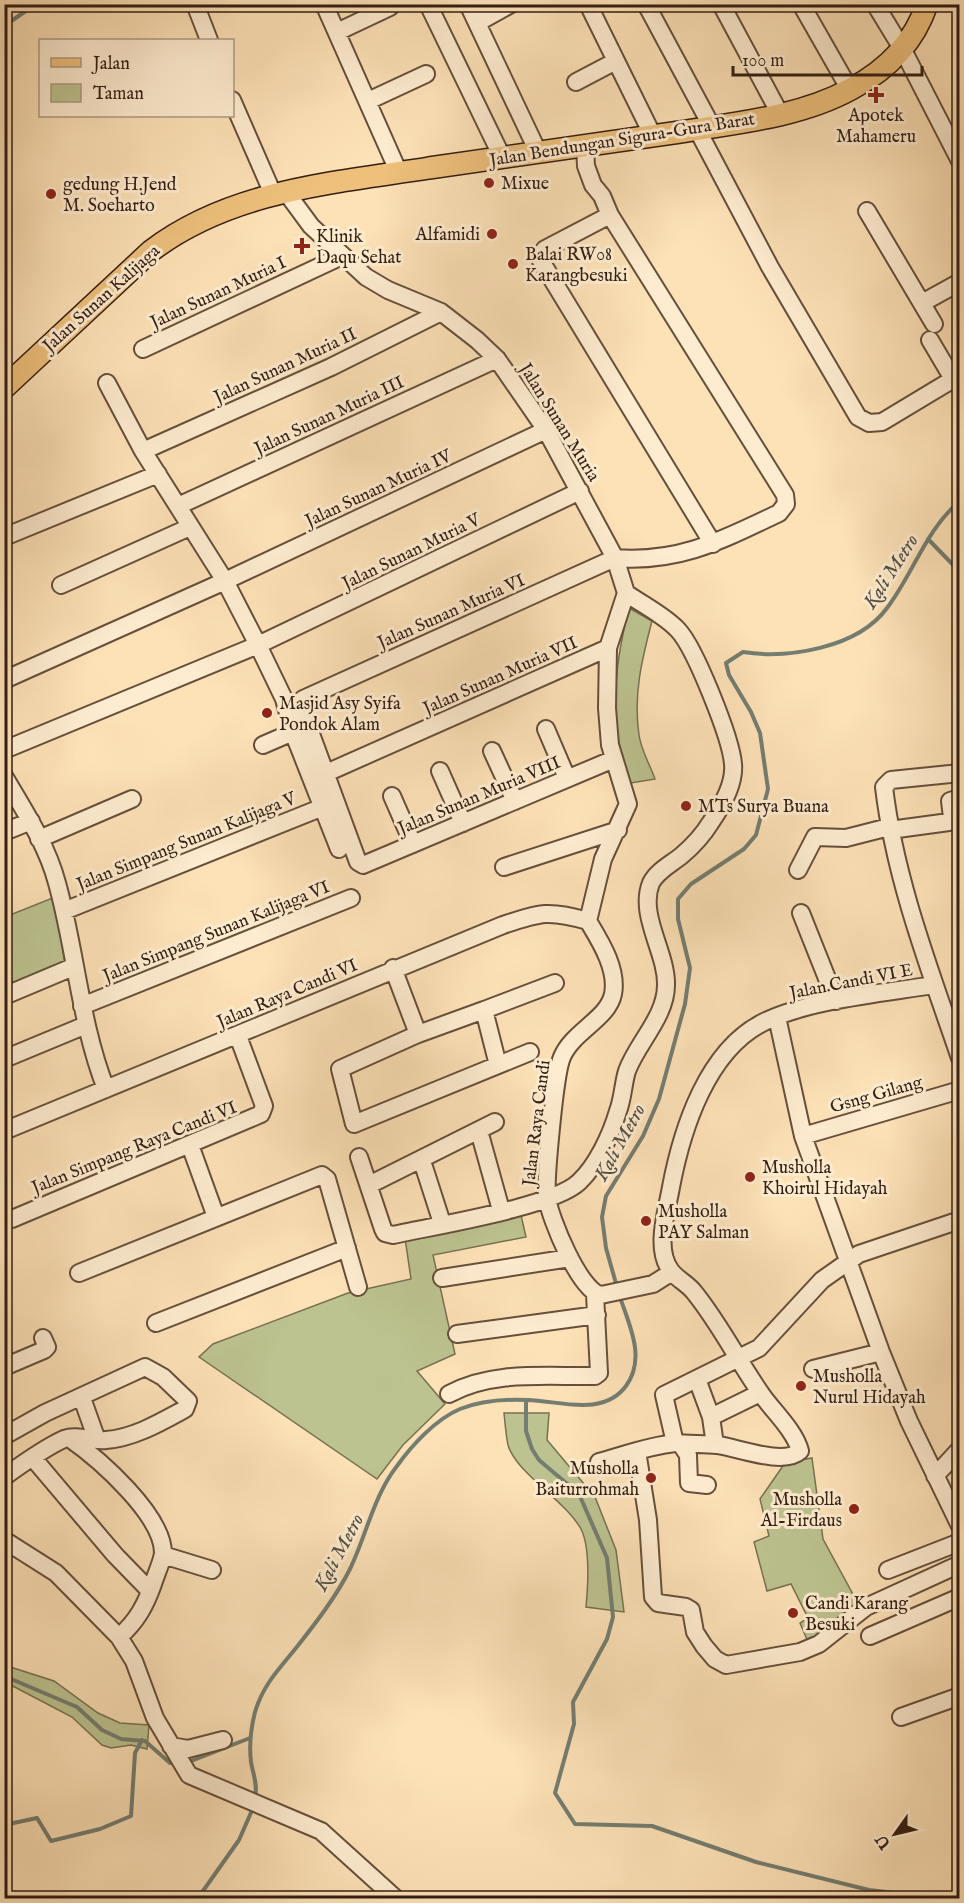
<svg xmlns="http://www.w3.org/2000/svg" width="964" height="1903" font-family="'IM FELL English',serif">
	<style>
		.green { fill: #bcc390; stroke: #787052; stroke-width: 1.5 }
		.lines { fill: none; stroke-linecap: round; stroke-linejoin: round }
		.stream { stroke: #747d71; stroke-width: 4 }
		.minor-casing { stroke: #664f3c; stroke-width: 20 }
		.major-casing { stroke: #331e13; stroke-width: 24 }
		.minor { stroke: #feecd0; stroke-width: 16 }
		.major { stroke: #eec07c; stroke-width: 21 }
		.poi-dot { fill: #8f2418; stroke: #feecd0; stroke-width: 2 }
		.labels { text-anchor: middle; stroke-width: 6; stroke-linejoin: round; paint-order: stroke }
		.poi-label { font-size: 18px; fill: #331e13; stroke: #feecd0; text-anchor: start }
		.street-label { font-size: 18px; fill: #331e13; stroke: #feecd0 }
		.water-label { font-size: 20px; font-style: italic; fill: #534e42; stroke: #feecd0 }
	</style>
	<rect width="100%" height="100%" fill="#fde1b7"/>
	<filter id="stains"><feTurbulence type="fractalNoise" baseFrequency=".00333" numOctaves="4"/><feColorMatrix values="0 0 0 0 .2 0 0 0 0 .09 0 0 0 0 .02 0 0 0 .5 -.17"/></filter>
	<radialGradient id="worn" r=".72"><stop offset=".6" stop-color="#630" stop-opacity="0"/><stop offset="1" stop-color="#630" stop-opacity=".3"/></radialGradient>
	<!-- green -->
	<path class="green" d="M629,608L652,621C642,659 633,695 639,735C641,750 650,765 655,779L631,783C607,725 614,667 629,608Z
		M55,897L65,964L5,988V917Z
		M520,1211L526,1237L433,1255L455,1354L417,1371L445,1404L403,1445L377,1479L199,1357L213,1344L348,1293L411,1279L405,1238Z
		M504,1413H549L547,1440L595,1497L616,1550L624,1612L586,1607C588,1586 591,1549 581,1529C565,1500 516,1473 508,1445C506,1435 505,1423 504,1413Z
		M812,1458L823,1539L861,1609L809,1644L800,1623L808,1618L791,1584L767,1591L754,1542L769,1536L760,1499L785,1463Z
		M4,1665L54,1681L98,1713L120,1723L149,1725L147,1749L131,1745L111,1748L102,1745L72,1717L5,1682Z"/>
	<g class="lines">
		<!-- stream -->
		<path class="stream" d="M4,26L36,4
			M928,539L960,572
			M617,1287L606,1248L602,1217L606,1196L643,1136L659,1099L685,1004L690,968L678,919V899L691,884L744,849L756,835L768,789L760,733L751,712L729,675L726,663L743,652C788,659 858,648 887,608C913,574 926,529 960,501
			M526,1400V1431L532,1449L539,1460L579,1494L607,1558L613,1617L607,1639L573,1702L574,1724L555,1793L575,1824L652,1826L756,1862L869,1890L940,1898
			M4,1676L77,1707L102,1730L121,1739L145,1741L170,1763H176
			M186,1763L250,1738
			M255,1797C258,1785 253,1774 251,1762C249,1746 251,1728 255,1712C263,1685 279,1669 296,1648C315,1624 336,1597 350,1569C366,1536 374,1495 397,1466C412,1445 436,1419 460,1409C480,1401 506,1399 528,1400C560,1401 603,1417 626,1386C647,1357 628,1323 619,1294
			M4,1825L37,1818L51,1841L100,1829L131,1816L135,1753L142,1740
			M198,1898L239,1840L253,1808"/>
		<!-- minor casing -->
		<g class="minor-casing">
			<path id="minor" d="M195,4L209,40
				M324,4L399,173
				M428,4L502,157
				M468,4L538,152
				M588,4L653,136
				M646,4L712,127
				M721,4L780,114
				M801,4L850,90
				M875,4L903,50L960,161
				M477,23L511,4
				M337,32L390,7
				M576,82L616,61
				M232,100L273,194
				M368,101L426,74
				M697,129L770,267L858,417L869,423L882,422L960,375
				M585,146L586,166L593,185L602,196L610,215L785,495L786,504L779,513C722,540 680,563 615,558L303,699L300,704L358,862L363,865L614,759
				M286,192L311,226L366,277L388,290L441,312L477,340L497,359L546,430L615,558L626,593L608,648L607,708L610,745L628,804L603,859L588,921
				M867,211L934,324
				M610,215L545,249L540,256L541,261L713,544
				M922,303L960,282
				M930,340L953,379
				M143,349L342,256
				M107,383L143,451L225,581L258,645L284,699L293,732L339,849
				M143,451L331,367L441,312
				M178,506L497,359
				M4,537L158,474
				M61,585L190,527
				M4,680L225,581L546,430
				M546,729L567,778
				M263,745L293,732
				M4,750L258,645L580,491
				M492,751L515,801
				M440,771L463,823
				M960,773L891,780L884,787C895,880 930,970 960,1058
				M324,774L608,648
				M4,776C24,810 47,845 57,883C76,951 80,1023 106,1089
				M392,796L413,844
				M890,830L949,822L952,817L950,801L960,798
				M4,832L31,821
				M39,839L132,799
				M504,867L618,830
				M798,870L815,837L846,838L889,827
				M64,911L323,807
				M801,913L836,1001
				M588,921C600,941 618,969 613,994C608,1019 573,1031 562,1057C555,1073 545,1179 547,1198C550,1218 580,1292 601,1295L653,1284L672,1272
				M393,968L418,1034L340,1069L354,1124L530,1052
				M933,985C884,993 808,1000 764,1022C707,1050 682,1129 671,1187C667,1211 654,1249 671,1271C677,1279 688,1284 694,1292C720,1324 738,1361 762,1395C773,1411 795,1431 800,1451C784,1466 738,1448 718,1445C704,1444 689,1444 675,1443L664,1395L759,1348L822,1280L859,1254L960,1220
				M4,996L73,967
				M82,1006L351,898
				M484,1010L555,983
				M777,1017L803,1136L881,1352L909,1421L960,1526
				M418,1034L484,1010L498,1065
				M4,1059L86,1025
				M4,1131L503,925C541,912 550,910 588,921
				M803,1136L960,1090
				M481,1138L501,1210
				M190,1145L216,1217
				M359,1157L383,1229L385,1233L393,1235C433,1226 553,1207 579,1182C597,1165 611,1135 618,1111C623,1098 623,1084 627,1071C637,1043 666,1017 666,985C667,953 638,915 651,883C657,871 671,864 681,856C693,846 703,835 711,822C722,806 735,784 733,764C731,738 695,648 678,630C664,615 643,605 626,593
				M424,1167L442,1223
				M369,1185L495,1122
				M12,1219L261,1114L264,1106L238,1036
				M79,1273L322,1175L327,1179L358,1287
				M442,1278L570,1258
				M156,1323L347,1248
				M457,1334L597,1315
				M4,1367L44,1350L47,1347L43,1338
				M813,1369L881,1352
				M697,1379L711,1417L715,1445
				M449,1394C493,1370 546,1377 595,1376L599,1373L595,1294
				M82,1398L97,1440
				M711,1417L760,1393
				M4,1436L45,1413L145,1367L163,1377L188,1401L185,1409C161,1422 134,1438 106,1440C93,1442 78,1434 64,1439C44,1448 22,1464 4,1477
				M69,1438C99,1459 163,1515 163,1553C162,1562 156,1574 153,1584C145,1606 137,1621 119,1637
				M680,1443L688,1455L689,1483L707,1485
				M637,1451L648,1520L653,1597L658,1603L686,1607L691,1610L695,1632L704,1646L715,1659L726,1665L800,1652L819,1644L866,1607L960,1564
				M33,1458L115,1555L150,1591
				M599,1462C625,1455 648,1446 675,1443
				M935,1476L960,1449
				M4,1540L56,1573L119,1637L134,1661L155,1718L189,1775L321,1831L395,1898
				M163,1555L212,1570
				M888,1570L960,1542
				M870,1636L960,1597
				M901,1717L960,1696
				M171,1746L188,1749L223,1740"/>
		</g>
		<!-- major casing -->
		<g class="major-casing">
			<path id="major" d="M4,388L151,251C231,190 334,183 429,168C513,156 597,144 680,132C736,123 800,117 851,89C887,70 914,43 927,4"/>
		</g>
		<!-- minor -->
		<use href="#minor" class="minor"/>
		<!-- major -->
		<use href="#major" class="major"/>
	</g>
	<!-- markers -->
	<g class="poi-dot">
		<path d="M873 86h6v6h6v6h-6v6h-6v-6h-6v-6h6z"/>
		<circle cx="489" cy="183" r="6"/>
		<circle cx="51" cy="194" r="6"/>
		<circle cx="492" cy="234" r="6"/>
		<path d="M299 237h6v6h6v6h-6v6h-6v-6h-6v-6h6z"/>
		<circle cx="513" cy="264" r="6"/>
		<circle cx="267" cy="713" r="6"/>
		<circle cx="686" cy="806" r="6"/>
		<circle cx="750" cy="1177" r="6"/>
		<circle cx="646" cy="1221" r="6"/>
		<circle cx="801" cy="1386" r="6"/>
		<circle cx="651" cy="1478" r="6"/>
		<circle cx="854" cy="1509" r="6"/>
		<circle cx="793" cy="1613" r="6"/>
	</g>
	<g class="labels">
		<!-- poi labels -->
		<g class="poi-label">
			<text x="876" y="121" text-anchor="middle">Apotek<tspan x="876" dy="21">Mahameru</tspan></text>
			<text x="501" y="189">Mixue</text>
			<text x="63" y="190">gedung H.Jend<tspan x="63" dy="21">M. Soeharto</tspan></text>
			<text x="480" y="240" text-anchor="end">Alfamidi</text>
			<text x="316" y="242">Klinik<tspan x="316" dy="21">Daqu Sehat</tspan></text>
			<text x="525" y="260">Balai RW08<tspan x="525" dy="21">Karangbesuki</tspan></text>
			<text x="279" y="709">Masjid Asy Syifa<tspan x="279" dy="21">Pondok Alam</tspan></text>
			<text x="698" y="812">MTs Surya Buana</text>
			<text x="762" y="1173">Musholla<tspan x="762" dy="21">Khoirul Hidayah</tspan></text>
			<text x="658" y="1217">Musholla<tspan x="658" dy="21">PAY Salman</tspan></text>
			<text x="813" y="1382">Musholla<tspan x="813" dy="21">Nurul Hidayah</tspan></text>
			<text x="639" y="1474" text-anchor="end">Musholla<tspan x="639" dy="21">Baiturrohmah</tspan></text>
			<text x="842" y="1505" text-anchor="end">Musholla<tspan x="842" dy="21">Al-Firdaus</tspan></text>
			<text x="805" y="1609">Candi Karang<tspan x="805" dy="21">Besuki</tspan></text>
		</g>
		<!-- street labels -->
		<g class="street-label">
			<text transform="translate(622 139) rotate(-9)" y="6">Jalan Bendungan Sigura-Gura Barat</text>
			<text transform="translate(218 292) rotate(-25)" y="6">Jalan Sunan Muria I</text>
			<text transform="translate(101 298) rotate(-42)" y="6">Jalan Sunan Kalijaga</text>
			<text transform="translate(285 365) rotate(-25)" y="6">Jalan Sunan Muria II</text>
			<text transform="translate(329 415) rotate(-25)" y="6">Jalan Sunan Muria III</text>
			<text transform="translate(560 422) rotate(58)" y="6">Jalan Sunan Muria</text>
			<text transform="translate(378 488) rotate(-25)" y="6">Jalan Sunan Muria IV</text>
			<text transform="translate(411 551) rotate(-26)" y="6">Jalan Sunan Muria V</text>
			<text transform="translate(451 611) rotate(-24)" y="6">Jalan Sunan Muria VI</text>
			<text transform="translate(500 675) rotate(-24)" y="6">Jalan Sunan Muria VII</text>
			<text transform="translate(479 795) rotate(-23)" y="6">Jalan Sunan Muria VIII</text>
			<text transform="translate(186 841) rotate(-22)" y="6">Jalan Simpang Sunan Kalijaga V</text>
			<text transform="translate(216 931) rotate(-22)" y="6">Jalan Simpang Sunan Kalijaga VI</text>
			<text transform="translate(851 981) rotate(-11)" y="6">Jalan.Candi VI E</text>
			<text transform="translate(287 993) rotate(-23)" y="6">Jalan Raya Candi VI</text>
			<text transform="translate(876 1094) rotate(-16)" y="6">Gsng Gilang</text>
			<text transform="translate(536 1123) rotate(-83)" y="6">Jalan Raya Candi</text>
			<text transform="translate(134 1147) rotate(-22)" y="6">Jalan Simpang Raya Candi VI</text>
		</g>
		<!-- water labels -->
		<g class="water-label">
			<text transform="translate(890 571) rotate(-57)" y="7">Kali Metro</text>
			<text transform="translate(619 1142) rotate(-61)" y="7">Kali Metro</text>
			<text transform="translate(338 1552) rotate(-62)" y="7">Kali Metro</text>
		</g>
	</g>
	<!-- margin -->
	<rect width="964" height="1903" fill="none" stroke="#fde1b7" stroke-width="24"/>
	<rect x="6" y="6" width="952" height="1891" fill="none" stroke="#331e13" stroke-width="3"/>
	<rect x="12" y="12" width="940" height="1879" fill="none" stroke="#331e13" stroke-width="1.5"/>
	<!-- legend -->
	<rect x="39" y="39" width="195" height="78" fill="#feecd0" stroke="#ad9a84" stroke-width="1.5"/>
	<rect x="51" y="58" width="30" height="9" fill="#eec07c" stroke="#ad9a84" stroke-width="1.5"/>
	<text x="93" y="69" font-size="18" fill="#331e13">Jalan</text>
	<rect x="51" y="84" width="30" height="18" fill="#bcc390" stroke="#ad9a84" stroke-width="1.5"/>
	<text x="93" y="99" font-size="18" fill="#331e13">Taman</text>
	<!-- north arrow -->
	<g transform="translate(895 1834) rotate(236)" stroke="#feecd0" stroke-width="4.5" paint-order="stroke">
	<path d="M0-4.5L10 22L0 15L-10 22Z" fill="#331e13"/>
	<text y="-9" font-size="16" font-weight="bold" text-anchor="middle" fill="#331e13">U</text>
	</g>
	<!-- scale -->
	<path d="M733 66v9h189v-9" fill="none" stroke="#331e13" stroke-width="3"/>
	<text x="742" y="66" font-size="18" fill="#331e13" stroke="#feecd0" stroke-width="4.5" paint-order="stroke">100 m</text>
	<rect width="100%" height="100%" filter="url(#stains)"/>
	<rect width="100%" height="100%" fill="url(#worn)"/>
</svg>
